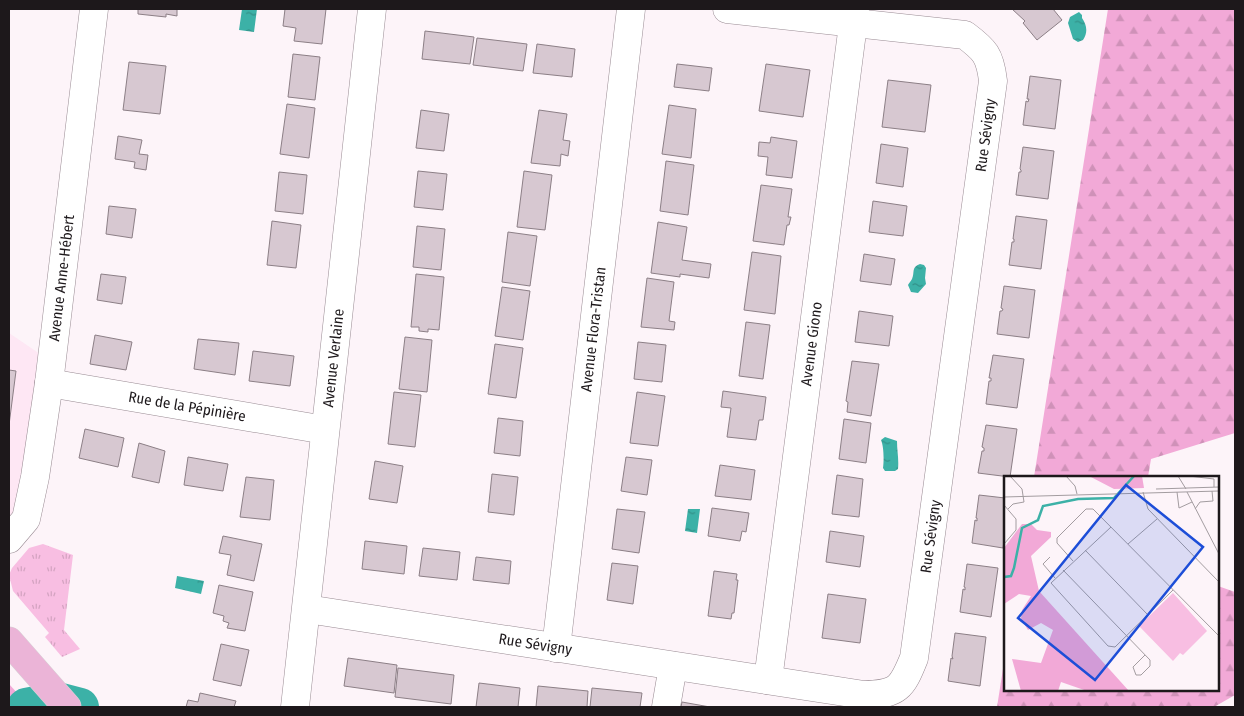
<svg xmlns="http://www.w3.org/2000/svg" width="1244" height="716" font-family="'Fira Sans Condensed',sans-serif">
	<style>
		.built { fill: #fee7f4 }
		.grass { fill: url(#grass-tufts) }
		.forest { fill: url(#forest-firs) }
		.water { fill: url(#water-ripples) }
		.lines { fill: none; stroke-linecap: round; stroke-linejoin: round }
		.river { stroke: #3cb1a7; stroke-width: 38 }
		.building { fill: #d7c8d1; stroke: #8c7f86 }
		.minor-casing { stroke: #998b93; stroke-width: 29 }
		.major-casing { stroke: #d6d5d6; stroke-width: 29 }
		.minor { stroke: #fff; stroke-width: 28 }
		.major { stroke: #ebb4d7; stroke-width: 28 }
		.labels { text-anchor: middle; stroke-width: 4; stroke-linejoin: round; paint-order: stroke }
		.street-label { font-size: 15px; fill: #1d181b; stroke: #fff }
		.inset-river { fill: none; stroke: #3cb1a7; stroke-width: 2.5 }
		.inset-road { fill: none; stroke: #a39ca0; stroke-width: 1 }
		.view { fill: #1d4ed8; fill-opacity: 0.15; stroke: #1d4ed8; stroke-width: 2.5 }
		.inset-edge { fill: none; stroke: #1d181b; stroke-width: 2.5 }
	</style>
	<defs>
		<pattern id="grass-tufts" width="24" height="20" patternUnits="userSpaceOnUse" patternTransform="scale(1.25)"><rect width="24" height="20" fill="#f8bee2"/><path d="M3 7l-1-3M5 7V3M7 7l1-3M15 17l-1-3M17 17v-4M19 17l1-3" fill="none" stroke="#d4a3c1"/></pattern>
		<pattern id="forest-firs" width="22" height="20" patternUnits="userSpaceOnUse" patternTransform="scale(1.25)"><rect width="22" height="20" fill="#f2a9d7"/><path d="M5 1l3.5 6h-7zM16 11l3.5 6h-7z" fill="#cf91b8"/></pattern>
		<pattern id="water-ripples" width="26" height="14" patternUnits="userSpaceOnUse" patternTransform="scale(1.25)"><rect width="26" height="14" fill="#3cb1a7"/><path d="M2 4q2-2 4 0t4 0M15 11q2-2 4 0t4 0" fill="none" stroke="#328f87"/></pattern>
	</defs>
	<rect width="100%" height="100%" fill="#fdf4f9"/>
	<!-- built -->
	<path class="built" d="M9,333L40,354L25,482L9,534Z"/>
	<!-- grass -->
	<path class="grass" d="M43,544L73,555L64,630L80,649L62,657L45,637L49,633L13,591L9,575L12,568L29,548Z"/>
	<!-- forest -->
	<path class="forest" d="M1108,9H1235V433L1151,459L1148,477H1034Z
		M1218,586L1235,592V695L1214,707H997L1005,656V690H1218Z
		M9,684L30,707H9Z"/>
	<!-- water -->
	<path class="water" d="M242,9H257L254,32L239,30Z
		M1079,12L1082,15V18C1087,25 1088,33 1083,40L1078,42L1073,39L1068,23L1070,17Z
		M920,264L924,265L926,268L925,278L926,284L918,293L911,292L908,285C909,283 911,281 912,279C915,272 911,267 920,264Z
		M885,437L897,441C897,451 899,459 898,469L895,471H885L883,468C884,461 884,447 881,440Z
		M688,509H700L697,533L685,531Z
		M177,576L204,581L201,594L175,588Z"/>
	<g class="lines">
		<!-- river -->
		<path class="river" d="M26,707L57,701L80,707"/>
	</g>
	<!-- building -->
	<path class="building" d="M138,9H177V16L166,14V17L138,14Z
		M285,9H326L322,44L294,41L296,28L283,26Z
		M1012,9H1053L1062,20L1037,40L1023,23L1025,21Z
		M425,31L474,37L470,64L422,59Z
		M477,38L527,44L523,71L473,65Z
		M537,44L575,49L572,77L533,73Z
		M293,54L320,57L315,100L288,97Z
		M129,62L166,66L160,114L123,110Z
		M677,64L712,68L709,91L674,87Z
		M766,64L810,70L803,117L759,111Z
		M1030,76L1061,80L1055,129L1023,125L1026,101L1028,102L1029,99H1027Z
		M888,80L931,85L925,132L882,127Z
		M287,104L315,108L309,158L280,154Z
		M669,105L696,109L691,158L662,154Z
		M421,110L449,114L444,151L416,148Z
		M539,110L567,114L563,140L570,141L568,156L561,154L560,166L531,163Z
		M118,136L142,140L139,154L148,155L146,170L134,168L135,162L115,159Z
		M771,137L797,141L792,178L766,175L768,157L758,156L759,142L770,143Z
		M881,144L908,148L903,187L876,183Z
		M1023,147L1054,151L1048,199L1016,195L1019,172H1021V170L1020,169Z
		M666,161L694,165L688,215L660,211Z
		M418,171L447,174L443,210L414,207Z
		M524,171L552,175L545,230L517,227Z
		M279,172L307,175L303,214L275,211Z
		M761,185L792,189L788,217H791L789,225H787L784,245L753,241Z
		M873,201L907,206L903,236L869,232Z
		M109,206L136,209L132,238L106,234Z
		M1016,216L1047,220L1041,269L1009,265L1012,242H1014V239H1013Z
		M272,221L301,225L296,268L267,265Z
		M658,222L687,227L682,260L711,264L709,278L680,274V277L651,273Z
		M417,226L445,229L441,270L413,267Z
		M508,232L537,236L530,286L502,282Z
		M752,252L781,256L775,314L744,310Z
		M864,254L895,259L891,285L860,281Z
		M101,274L126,277L122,304L97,300Z
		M416,274L444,277L439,330L428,329V332L419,331V327H411Z
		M647,278L674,282L669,321L675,322L674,330L641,327Z
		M1004,286L1035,290L1029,338L997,334L1000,311H1002L1003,309L1001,308Z
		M502,287L530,291L523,340L495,336Z
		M859,311L893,316L889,346L855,342Z
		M746,322L770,325L763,379L739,376Z
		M95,335L132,342L126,370L90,364Z
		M405,337L432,340L427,392L399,389Z
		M198,339L239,343L235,375L194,369Z
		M638,342L666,345L662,382L634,379Z
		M495,344L523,348L516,398L488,394Z
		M253,351L294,356L290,386L249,381Z
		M993,355L1024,359L1017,408L986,404L989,381H991V378H989Z
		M852,361L879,364L871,416L847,412L848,402L846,401Z
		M9,370L16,371L9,425Z
		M723,391L766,397L763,420H759L756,440L727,437L731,408L721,407Z
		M394,392L421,395L415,447L388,444Z
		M637,392L665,396L658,446L630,443Z
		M498,418L523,421L520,456L494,453Z
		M844,419L871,423L866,463L839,459Z
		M986,425L1017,429L1010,477L978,473L982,451H984V448L982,447Z
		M85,429L124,438L118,467L79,458Z
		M139,443L165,451L159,483L132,477Z
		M188,457L228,464L223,491L184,485Z
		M626,457L652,460L647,495L621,491Z
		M375,461L403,466L397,503L369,499Z
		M720,465L755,470L751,500L715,496Z
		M492,474L518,477L514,515L488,512Z
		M837,475L863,479L859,517L832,514Z
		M246,477L274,480L270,520L240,517Z
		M979,495L1005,498V534L1003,548L972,543L975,520L977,521V518H976Z
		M712,508L749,513L746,532L742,531L740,541L708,536Z
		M617,509L645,512L639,553L612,549Z
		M830,531L864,536L860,567L826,562Z
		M223,536L262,544L254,581L227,575L231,555L219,553Z
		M365,541L407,546L404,574L362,569Z
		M423,548L460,552L457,580L419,576Z
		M476,557L511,561L509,584L473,580Z
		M612,563L638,566L633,604L607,600Z
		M967,564L998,568L991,617L960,612L963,589L965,590V587H964Z
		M714,571L737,574L736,580H738L734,613H732L731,619L708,616Z
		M219,585L253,592L245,631L227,628L229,623L223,621L224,616L213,613Z
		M828,594L866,599L860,643L822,638Z
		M955,633L986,637L980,686L948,681L951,658L953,659L952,656Z
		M221,644L249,650L241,686L213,680Z
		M348,658L397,665L394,693L344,686Z
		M398,668L454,675L451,704L395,697Z
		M479,683L520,688L518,707H476Z
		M538,686L588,691L587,707H536Z
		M592,688L642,693L640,707H590Z
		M200,693L236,701L234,707H186L188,700L198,702Z
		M682,702L710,707H681Z"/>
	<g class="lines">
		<!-- minor casing -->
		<g class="minor-casing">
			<g id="minor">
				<path id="s1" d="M49,383L325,430"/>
				<path id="s2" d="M9,539L26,519L35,477L49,383L94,9"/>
				<path id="s3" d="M307,609L864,695C898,694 902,688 914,658L993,81C990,55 985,50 965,35L727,9"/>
				<path id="s4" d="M556,648L631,9"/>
				<path id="s5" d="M768,680L855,9"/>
				<path id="s6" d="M295,707L372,9"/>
				<path d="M666,707L673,666"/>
			</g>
		</g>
		<!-- major casing -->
		<g class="major-casing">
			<path id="major" d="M9,641L67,707"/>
		</g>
		<!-- minor -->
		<use href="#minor" class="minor"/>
		<!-- major -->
		<use href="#major" class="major"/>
	</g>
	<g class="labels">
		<!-- street labels -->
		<g class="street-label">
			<text dy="5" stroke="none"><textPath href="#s3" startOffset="1160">Rue Sévigny</textPath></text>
			<text dy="5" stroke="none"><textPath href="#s2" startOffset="270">Avenue Anne-Hébert</textPath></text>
			<text dy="5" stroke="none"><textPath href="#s4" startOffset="321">Avenue Flora-Tristan</textPath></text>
			<text dy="5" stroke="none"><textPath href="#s5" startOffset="339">Avenue Giono</textPath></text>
			<text dy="5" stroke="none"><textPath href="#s6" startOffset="351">Avenue Verlaine</textPath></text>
			<text dy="5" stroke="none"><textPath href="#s1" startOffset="140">Rue de la Pépinière</textPath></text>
			<text dy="5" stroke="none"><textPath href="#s3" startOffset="755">Rue Sévigny</textPath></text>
			<text dy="5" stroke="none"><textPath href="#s3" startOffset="231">Rue Sévigny</textPath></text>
		</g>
	</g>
	<!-- overview -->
	<g transform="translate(1004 476)">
		<rect width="215" height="215" fill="#fdf4f9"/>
		<path d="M85,0H138L140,12L110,13ZM18,48H27L33,54L47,56V61L27,80L35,115L125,215H83L57,206L54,215H17L8,183L37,187L49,154L37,147L24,154L17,143L18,134L27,120L15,118L0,128V72Z" fill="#f2a9d7"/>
		<path d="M169,117L203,155L179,179L176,177L169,185L135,150Z" fill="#f8bee2"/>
		<path class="inset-river" d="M0,101L7,100L10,92L18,52L34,44L39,30L74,23L110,22L130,0"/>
		<path class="inset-road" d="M62,0L71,10L73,18M174,0L182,13M185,0L210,3V11M152,13L215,11M139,16L144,33L215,106M173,16L175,32L188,26M183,16L215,78M0,21L215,15M0,29L12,43V54L0,68M4,33L9,28L20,26L18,13L6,0M191,33L196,26L209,25L208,15M107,51L47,107L104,170L111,171L169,114M124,68L153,43M81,74L144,139M46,81L39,88L51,102M69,85L53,67V62L82,33H89L215,160M59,94L146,184V190L137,199H132L129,191L141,179"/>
		<path class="view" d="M122,9L199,71L91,204L14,142Z"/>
		<rect width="215" height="215" class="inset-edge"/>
	</g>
	<!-- border -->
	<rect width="1244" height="716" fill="none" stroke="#1d181b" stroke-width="20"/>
</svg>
